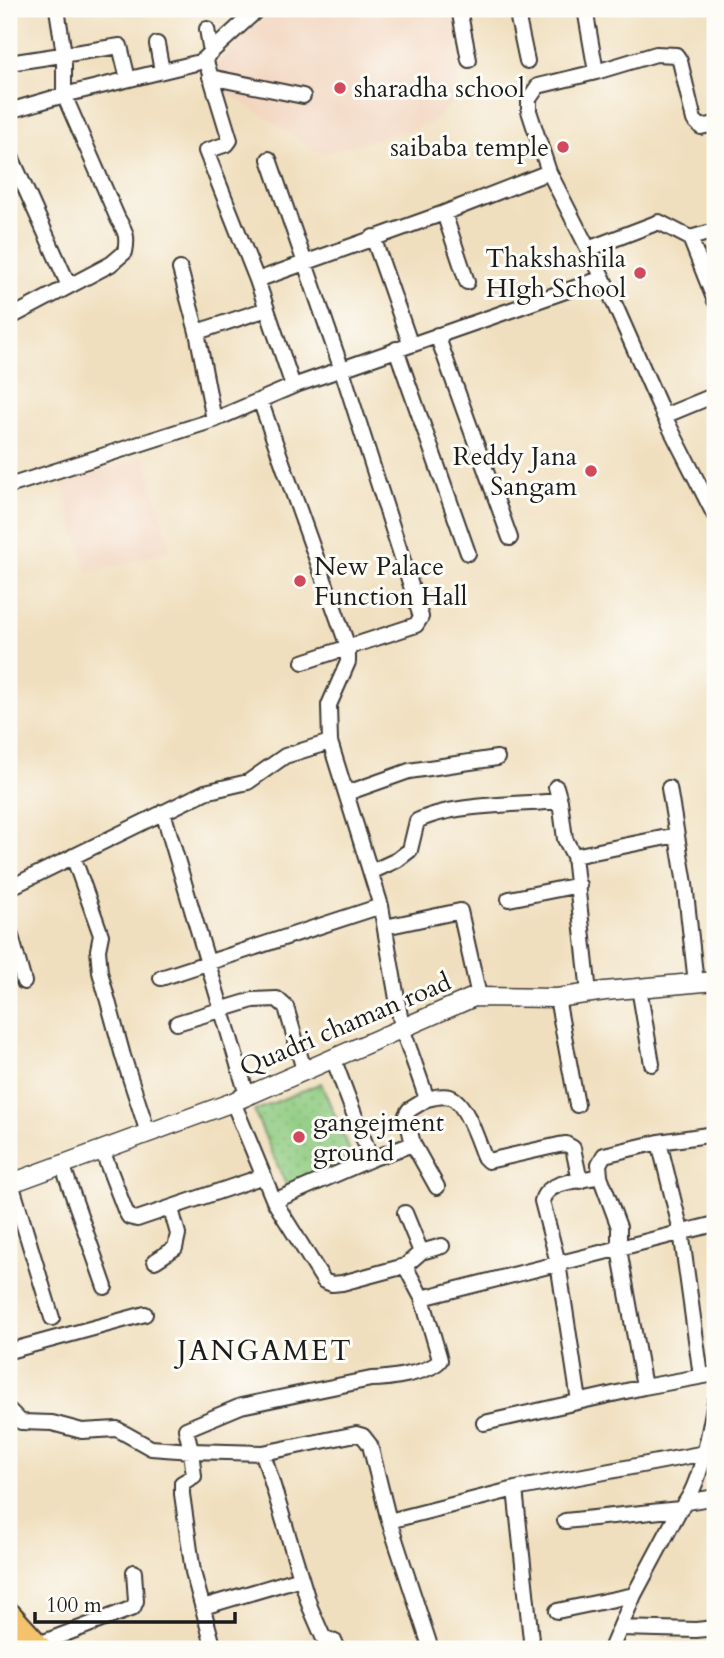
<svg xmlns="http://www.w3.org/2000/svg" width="724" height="1658" font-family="Cardo,serif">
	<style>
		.built { fill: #f2d4be }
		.green { fill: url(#green-dots); stroke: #55744e; stroke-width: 2 }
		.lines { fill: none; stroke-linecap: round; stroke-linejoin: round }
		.minor-casing { stroke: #3c3934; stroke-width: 18 }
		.tertiary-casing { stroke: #3c3934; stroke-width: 21 }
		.trunk-casing { stroke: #3c3934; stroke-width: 28 }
		.minor { stroke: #fff; stroke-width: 14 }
		.tertiary { stroke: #fff; stroke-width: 18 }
		.trunk { stroke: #f3c26a; stroke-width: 24 }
		.poi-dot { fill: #d1495b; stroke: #fdfcf7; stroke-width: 2.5 }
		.labels { text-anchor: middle; stroke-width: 6; stroke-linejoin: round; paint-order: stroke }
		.poi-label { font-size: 26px; fill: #1c1c1c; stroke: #fdfcf7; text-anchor: start }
		.street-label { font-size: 26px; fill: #1c1c1c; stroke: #fdfcf7 }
		.neighbourhood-label { font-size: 28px; letter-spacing: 2px; fill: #1c1c1c; stroke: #fdfcf7 }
	</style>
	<defs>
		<pattern id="green-dots" width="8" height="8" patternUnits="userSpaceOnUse" patternTransform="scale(1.75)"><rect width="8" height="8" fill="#8ecb80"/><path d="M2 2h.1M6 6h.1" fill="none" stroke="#7aae6e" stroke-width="1.8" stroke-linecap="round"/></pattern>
	</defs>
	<rect width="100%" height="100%" fill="#fdfcf7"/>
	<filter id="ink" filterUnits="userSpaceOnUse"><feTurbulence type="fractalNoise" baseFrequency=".0143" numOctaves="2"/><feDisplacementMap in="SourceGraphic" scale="14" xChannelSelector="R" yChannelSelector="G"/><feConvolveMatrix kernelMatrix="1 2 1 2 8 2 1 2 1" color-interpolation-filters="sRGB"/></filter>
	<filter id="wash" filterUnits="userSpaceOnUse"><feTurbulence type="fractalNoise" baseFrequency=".00686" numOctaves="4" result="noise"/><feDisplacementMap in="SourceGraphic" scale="28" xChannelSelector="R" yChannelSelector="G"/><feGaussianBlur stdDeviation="1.57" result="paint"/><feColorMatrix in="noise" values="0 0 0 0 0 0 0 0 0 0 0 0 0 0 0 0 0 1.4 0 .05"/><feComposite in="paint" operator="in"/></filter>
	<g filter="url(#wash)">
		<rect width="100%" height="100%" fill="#f0dfbe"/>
		<!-- built -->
		<path class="built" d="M280,9H451L457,32L459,98L428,124L322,154L206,79L210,77L242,34Z
			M145,457L171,550L87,574L61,482L56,483Z"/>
		<!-- green -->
		<path class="green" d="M321,1083L353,1158L287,1187L254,1111Z"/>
	</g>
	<g filter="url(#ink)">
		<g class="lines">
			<!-- minor casing -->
			<g class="minor-casing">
				<path id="minor" d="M459,9L469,60
					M516,9L527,61
					M585,9L596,72L538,86L529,99V111L549,172L603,278L664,416L715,516
					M207,29L211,52
					M157,44L162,71
					M205,58L230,140L227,144L206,151L257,280L293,386
					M9,63L120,46L128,79
					M596,72L656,54L676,55L680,61L694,120L701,127L715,124
					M210,77L303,96
					M9,111L64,95L200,62L258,9
					M9,152L69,286
					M269,159L342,370L421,617L416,625L303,662
					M444,213L467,282
					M373,237L410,343
					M690,238L715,231
					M588,249L659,222L690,238L715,301
					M180,269L197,332L214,420
					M257,280L444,213L549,172
					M9,318L111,264L125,252C128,237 126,232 118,219L64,95V54L57,9
					M197,332L267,309
					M437,335L510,538
					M396,349L468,553
					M664,416L715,395
					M9,486L214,420L293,386L603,278
					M330,742L381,906L402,1028L427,1099C435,1097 443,1095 450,1097C466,1102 478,1142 484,1157L488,1161L559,1145L566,1144L573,1148L580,1181
					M556,787L560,801
					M669,788L685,884L696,983
					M347,793L409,771L497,758
					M163,812L247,1095
					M73,856L101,935L98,950L100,972L123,1056L148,1133
					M371,872L397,860L410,850L417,821C453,803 519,805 560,801L565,839L574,856
					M9,888L205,792L248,782L285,756L330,742L329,705L348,662V647L260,400
					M509,899L579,885
					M385,927L460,911L479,996
					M9,929L24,982
					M161,978L381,906
					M639,988L652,1064
					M589,993L574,856L677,835
					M557,998L577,1105
					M177,1023L253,1000L277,999L286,1007L304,1070
					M333,1058L371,1159
					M233,1102L274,1201L324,1281L332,1284L342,1283L405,1266
					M413,1144L437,1187
					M102,1150L125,1210L129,1217L137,1219L264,1176
					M62,1164L105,1287
					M600,1176L599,1164L604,1155L659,1142
					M11,1183L52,1318
					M274,1201L371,1159L413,1144L406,1115L409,1110L427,1099
					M405,1213L421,1252
					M442,1246L421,1252L405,1266L422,1298L715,1224
					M155,1261L175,1248L178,1234L171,1209
					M9,1351L145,1314
					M701,1376L681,1231L659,1142L715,1134
					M579,1401L558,1263L542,1201C547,1180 582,1181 600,1176L619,1227V1249L644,1387
					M9,1410L21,1422L52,1423L82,1431L117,1429L151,1448L191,1451L263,1453L356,1434L363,1436L370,1445L389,1521L431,1649
					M484,1423L644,1387L715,1374
					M263,1453L310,1607L323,1637L335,1642L336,1649
					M515,1489L532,1649
					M687,1502L715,1497
					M389,1521L515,1489L705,1453
					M565,1521L680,1509
					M203,1607L301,1578
					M557,1611L634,1595
					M620,1628L696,1630L715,1628
					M36,1645L133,1608L136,1601L134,1572
					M214,1649L193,1572L182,1494V1483L194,1476L191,1451L186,1429L241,1406L371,1379C387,1379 431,1373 440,1360L439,1356L422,1298
					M611,1649L634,1595L680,1509C701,1488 709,1431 715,1402"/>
			</g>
			<!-- tertiary casing -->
			<g class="tertiary-casing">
				<path id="tertiary" d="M9,1184L233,1102L474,997L557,998L605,991L715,981"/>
			</g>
			<!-- trunk casing -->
			<g class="trunk-casing">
				<path id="trunk" d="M9,1615L40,1649"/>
			</g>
			<!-- minor -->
			<use href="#minor" class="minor"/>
			<!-- tertiary -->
			<use href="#tertiary" class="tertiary"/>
			<!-- trunk -->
			<use href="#trunk" class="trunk"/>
		</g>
	</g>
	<!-- markers -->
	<g class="poi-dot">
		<circle cx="340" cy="88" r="7"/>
		<circle cx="563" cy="147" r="7"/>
		<circle cx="640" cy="273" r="7"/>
		<circle cx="591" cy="471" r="7"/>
		<circle cx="300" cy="581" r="7"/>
		<circle cx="299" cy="1137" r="7"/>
	</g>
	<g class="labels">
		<!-- poi labels -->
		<g class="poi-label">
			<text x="354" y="97">sharadha school</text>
			<text x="549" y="156" text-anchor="end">saibaba temple</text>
			<text x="626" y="267" text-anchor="end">Thakshashila<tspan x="626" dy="30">HIgh School</tspan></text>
			<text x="577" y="465" text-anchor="end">Reddy Jana<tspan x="577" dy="30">Sangam</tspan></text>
			<text x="314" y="575">New Palace<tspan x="314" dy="30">Function Hall</tspan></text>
			<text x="313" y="1131">gangejment<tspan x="313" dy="30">ground</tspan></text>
		</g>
		<!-- street labels -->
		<g class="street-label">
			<text transform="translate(345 1024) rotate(-23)" y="9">Quadri chaman road</text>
		</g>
		<!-- neighbourhood labels -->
		<g class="neighbourhood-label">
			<text x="265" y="1360">JANGAMET</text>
		</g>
	</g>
	<!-- margin -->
	<rect width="724" height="1658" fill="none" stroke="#fdfcf7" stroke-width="35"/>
	<!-- scale -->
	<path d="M35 1612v10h200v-10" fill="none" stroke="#1c1c1c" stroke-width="3.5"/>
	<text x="46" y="1612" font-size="21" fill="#1c1c1c" stroke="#fdfcf7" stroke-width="5" paint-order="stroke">100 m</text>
</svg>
